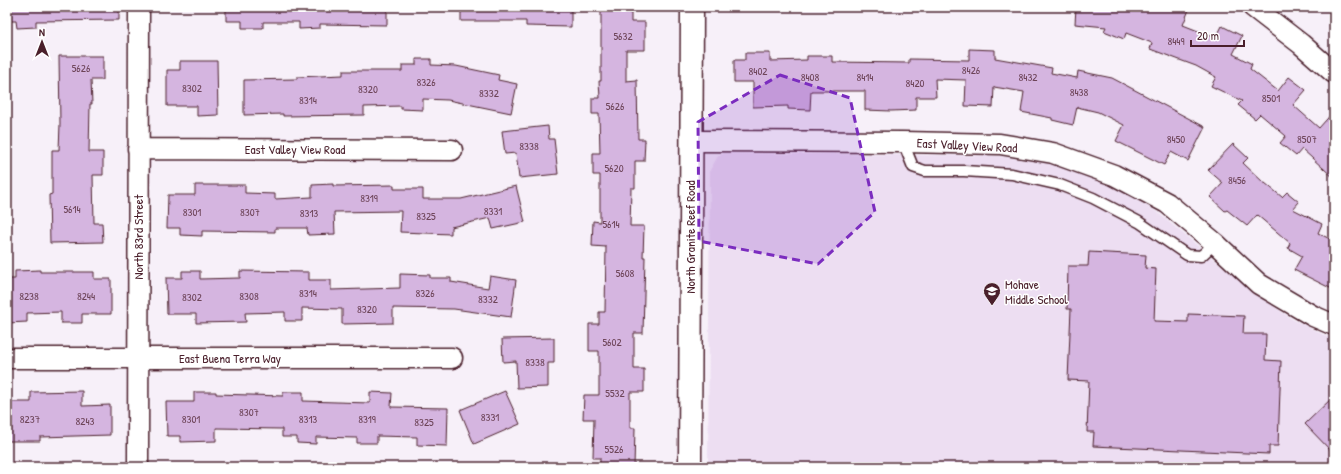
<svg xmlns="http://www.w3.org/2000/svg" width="1341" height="474" font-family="'Patrick Hand',sans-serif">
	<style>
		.built { fill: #eddef2 }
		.building { fill: #d5b5e0; stroke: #4a1f2b }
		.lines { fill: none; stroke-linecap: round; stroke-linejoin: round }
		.service-casing { stroke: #4a1f2b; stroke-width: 13 }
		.minor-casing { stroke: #4a1f2b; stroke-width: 23 }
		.tertiary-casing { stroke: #4a1f2b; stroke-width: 25 }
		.service { stroke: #fff; stroke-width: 10 }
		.minor { stroke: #fff; stroke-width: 20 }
		.tertiary { stroke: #fff; stroke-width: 22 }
		.marked { fill: #7b2cbf; fill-opacity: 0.2; stroke: #7b2cbf; stroke-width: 3; stroke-dasharray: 8 5; stroke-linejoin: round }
		.labels { text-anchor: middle; stroke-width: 3; stroke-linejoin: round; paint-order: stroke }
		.number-label { font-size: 11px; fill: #6d4458 }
		.street-label { font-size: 13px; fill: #4a1f2b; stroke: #fff }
		.poi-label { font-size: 13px; fill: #4a1f2b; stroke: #fff; text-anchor: start }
	</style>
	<rect width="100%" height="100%" fill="#f7f0f9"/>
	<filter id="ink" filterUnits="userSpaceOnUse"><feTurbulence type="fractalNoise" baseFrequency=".025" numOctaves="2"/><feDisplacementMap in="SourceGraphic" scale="8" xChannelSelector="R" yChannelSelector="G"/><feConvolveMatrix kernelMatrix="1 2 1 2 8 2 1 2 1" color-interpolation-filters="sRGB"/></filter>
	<g filter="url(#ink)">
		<!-- built -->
		<path class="built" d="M724,153L999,156L1052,164L1111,185L1157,212L1256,294L1292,319L1334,340V467H708L710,170L718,156Z"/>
		<!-- building -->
		<path class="building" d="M7,7H119V20L36,21V27L17,28L16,21H7Z
			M226,7H387V25L320,24V28L299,29V22H263V28H242V21H226Z
			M461,7H571V27L526,26V21H461Z
			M601,7H631V22H645V50H626V81L637,80L638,139H645L644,161H635V188H631L630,226H644L643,257H645L643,333H634V369H644V392H630V428H635L634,467H600V458H593L594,419H583L584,395H599V351H589V324H599V312H605L606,247L592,246L593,221L600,222V175H593V153H600L599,114H592V98H600L599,81H601Z
			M1076,7H1190L1183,25L1216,38L1222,26L1242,36L1233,54L1252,64L1250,69L1278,91L1289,77L1306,90L1293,105L1319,128L1334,111V178L1302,149L1296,156L1280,143L1286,136L1260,114L1255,119L1238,105L1242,101L1211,86L1216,77L1196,66L1150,49L1152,43L1126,33L1124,39L1104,31L1106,27L1075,24Z
			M969,49L995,50V58L1052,68L1051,73L1077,78L1078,71L1112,78L1205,127L1188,161L1171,152L1164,165L1116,141L1124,125L1098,112L1077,107L1073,125L1052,120V118L1021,112L1024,92L994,87L993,107L965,106L966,80L935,79L936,97H916V110L891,111L865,110V91H811L810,110L788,109V106L753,107V82H734V60H745V53H770V61L807,60V56H832V62L909,63V59L969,60Z
			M59,56H103V80H91L92,104H90L89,152H103V175H93L94,223H102L103,242L50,243L49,195L52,194V150H59L60,124Z
			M416,59H431V65L456,66L499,75L498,80L517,84L511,113L448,100L423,99V110L401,109V106L364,107V115L283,116V114L244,115V80L297,79V77L343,75V71H402V65H416Z
			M180,61H217L218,115L197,116V106H167V70H180Z
			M548,126L549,139H554L558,174L519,178L516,153L505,154L502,131Z
			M1233,144L1248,158L1243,163L1264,183H1265L1282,197L1287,192L1299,202L1293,209L1322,224L1318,233L1334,241V290L1294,270L1302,256L1288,248L1290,243L1257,215L1247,226L1227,210L1225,211L1210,197L1223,183L1208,170Z
			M333,184V186L394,185V189H423V199H461L516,186L525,222L493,229L490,218L451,227V234L400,232L401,211L334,212L335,234L308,235L307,228H275V232L202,231V236L180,235V228H167L168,195H195V185H245V193L275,194V199L312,197V185Z
			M1089,252L1146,255L1145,268L1156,269L1154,321L1188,322V314L1244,316L1243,334H1266L1265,360L1281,361L1278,446H1269V454L1093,446L1094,432H1087L1089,381L1068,380L1071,309H1067L1068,266H1088Z
			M40,270V272H94V279H111V314H82V323H61V312L27,313V322L7,323V279H15V271Z
			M182,271H200V279L240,278V271L309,272V280H331V290L400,288V274L430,275V278H451V282L488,288L490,276L516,280L511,317L454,309L393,308V323L342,324V309L302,308V321H285V312L245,313L246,322L196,323V314H167L166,278H182Z
			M554,338V363H548V387L517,388L516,361L503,362L502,339Z
			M82,391V406L110,405V435L40,437V441H7V402H31V392Z
			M505,391L520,424L474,444L460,410Z
			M194,392H216V394L283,396V392H303V401L370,403V392L392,393L391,407L448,408L447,446L417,445V437L377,436V443H357V438L316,437V444L297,443V437H282V429L216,428V441L180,442V436H167L166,402H194Z
			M1334,396V454L1305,424Z"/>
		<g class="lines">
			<!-- service casing -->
			<g class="service-casing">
				<path id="service" d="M903,142L913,167L925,171H964L1012,174L1060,185L1093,198L1139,222L1187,255L1201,256L1215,243"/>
			</g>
			<!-- minor casing -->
			<g class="minor-casing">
				<path id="minor" d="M1253,7L1301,44L1334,73
					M691,141L903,142L1000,144L1053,153L1114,175L1167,203L1215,243L1259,284L1313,316L1334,325
					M138,149L452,150
					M7,358H452
					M138,467L139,7"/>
			</g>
			<!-- tertiary casing -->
			<g class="tertiary-casing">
				<path id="tertiary" d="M690,467L692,7"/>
			</g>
			<!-- service -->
			<use href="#service" class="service"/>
			<!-- minor -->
			<use href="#minor" class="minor"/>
			<!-- tertiary -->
			<use href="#tertiary" class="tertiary"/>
		</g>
	</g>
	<!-- marked area -->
	<path class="marked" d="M780,75L850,98L875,212L818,264L699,241L698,122Z"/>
	<!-- icons -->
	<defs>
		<g id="school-pin" transform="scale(0.9)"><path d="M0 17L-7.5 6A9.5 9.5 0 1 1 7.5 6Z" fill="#4a1f2b" stroke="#fff"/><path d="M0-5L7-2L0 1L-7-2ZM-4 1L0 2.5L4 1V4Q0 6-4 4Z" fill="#fff"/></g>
	</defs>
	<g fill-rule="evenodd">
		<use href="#school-pin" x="992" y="291"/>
	</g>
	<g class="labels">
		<!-- number labels -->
		<g class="number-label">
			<text x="623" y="40">5632</text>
			<text x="1176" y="45">8449</text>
			<text x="81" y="72">5626</text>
			<text x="971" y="74">8426</text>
			<text x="758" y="75">8402</text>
			<text x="810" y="81">8408</text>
			<text x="865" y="81">8414</text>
			<text x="1028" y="81">8432</text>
			<text x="426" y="86">8326</text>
			<text x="915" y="87">8420</text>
			<text x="192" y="92">8302</text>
			<text x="368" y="93">8320</text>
			<text x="1079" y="96">8438</text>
			<text x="489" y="97">8332</text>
			<text x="1271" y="102">8501</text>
			<text x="308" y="104">8314</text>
			<text x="615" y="110">5626</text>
			<text x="1176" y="143">8450</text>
			<text x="1307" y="143">8507</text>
			<text x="529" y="150">8338</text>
			<text x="614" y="172">5620</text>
			<text x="1237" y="184">8456</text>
			<text x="369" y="202">8319</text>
			<text x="72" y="213">5614</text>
			<text x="493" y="215">8331</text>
			<text x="192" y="216">8301</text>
			<text x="250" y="216">8307</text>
			<text x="309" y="217">8313</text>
			<text x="426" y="220">8325</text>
			<text x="611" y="228">5614</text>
			<text x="625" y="277">5608</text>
			<text x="308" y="297">8314</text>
			<text x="425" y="297">8326</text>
			<text x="29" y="300">8238</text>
			<text x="86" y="300">8244</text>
			<text x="249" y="300">8308</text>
			<text x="192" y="301">8302</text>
			<text x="488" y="303">8332</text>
			<text x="367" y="313">8320</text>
			<text x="612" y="346">5602</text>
			<text x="535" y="366">8338</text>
			<text x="615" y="397">5532</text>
			<text x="249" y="416">8307</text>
			<text x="490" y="421">8331</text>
			<text x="30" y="423">8237</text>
			<text x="191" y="423">8301</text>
			<text x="308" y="423">8313</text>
			<text x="367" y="423">8319</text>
			<text x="85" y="425">8243</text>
			<text x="424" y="426">8325</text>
			<text x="614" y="453">5526</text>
		</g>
		<!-- street labels -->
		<g class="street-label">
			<text transform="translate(967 145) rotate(3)" y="5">East Valley View Road</text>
			<text x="295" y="154">East Valley View Road</text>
			<text transform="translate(138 237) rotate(-90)" y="5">North 83rd Street</text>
			<text transform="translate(690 237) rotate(-90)" y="5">North Granite Reef Road</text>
			<text x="230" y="363">East Buena Terra Way</text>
		</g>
		<!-- poi labels -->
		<g class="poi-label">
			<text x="1005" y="289">Mohave<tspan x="1005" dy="15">Middle School</tspan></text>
		</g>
	</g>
	<!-- margin -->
	<rect width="1341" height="474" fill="none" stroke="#fff" stroke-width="24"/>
	<rect x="12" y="12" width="1317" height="450" fill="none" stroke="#4a1f2b" stroke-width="1.5" filter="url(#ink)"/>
	<!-- north arrow -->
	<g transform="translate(42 42)" stroke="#ffffff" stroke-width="3" paint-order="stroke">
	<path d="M0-3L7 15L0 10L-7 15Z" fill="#4a1f2b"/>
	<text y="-6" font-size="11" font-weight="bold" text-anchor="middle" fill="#4a1f2b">N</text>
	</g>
	<!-- scale -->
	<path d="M1191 40v6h53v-6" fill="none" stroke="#4a1f2b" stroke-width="2"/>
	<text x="1197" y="40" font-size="12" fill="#4a1f2b" stroke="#ffffff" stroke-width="3" paint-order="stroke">20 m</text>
</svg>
